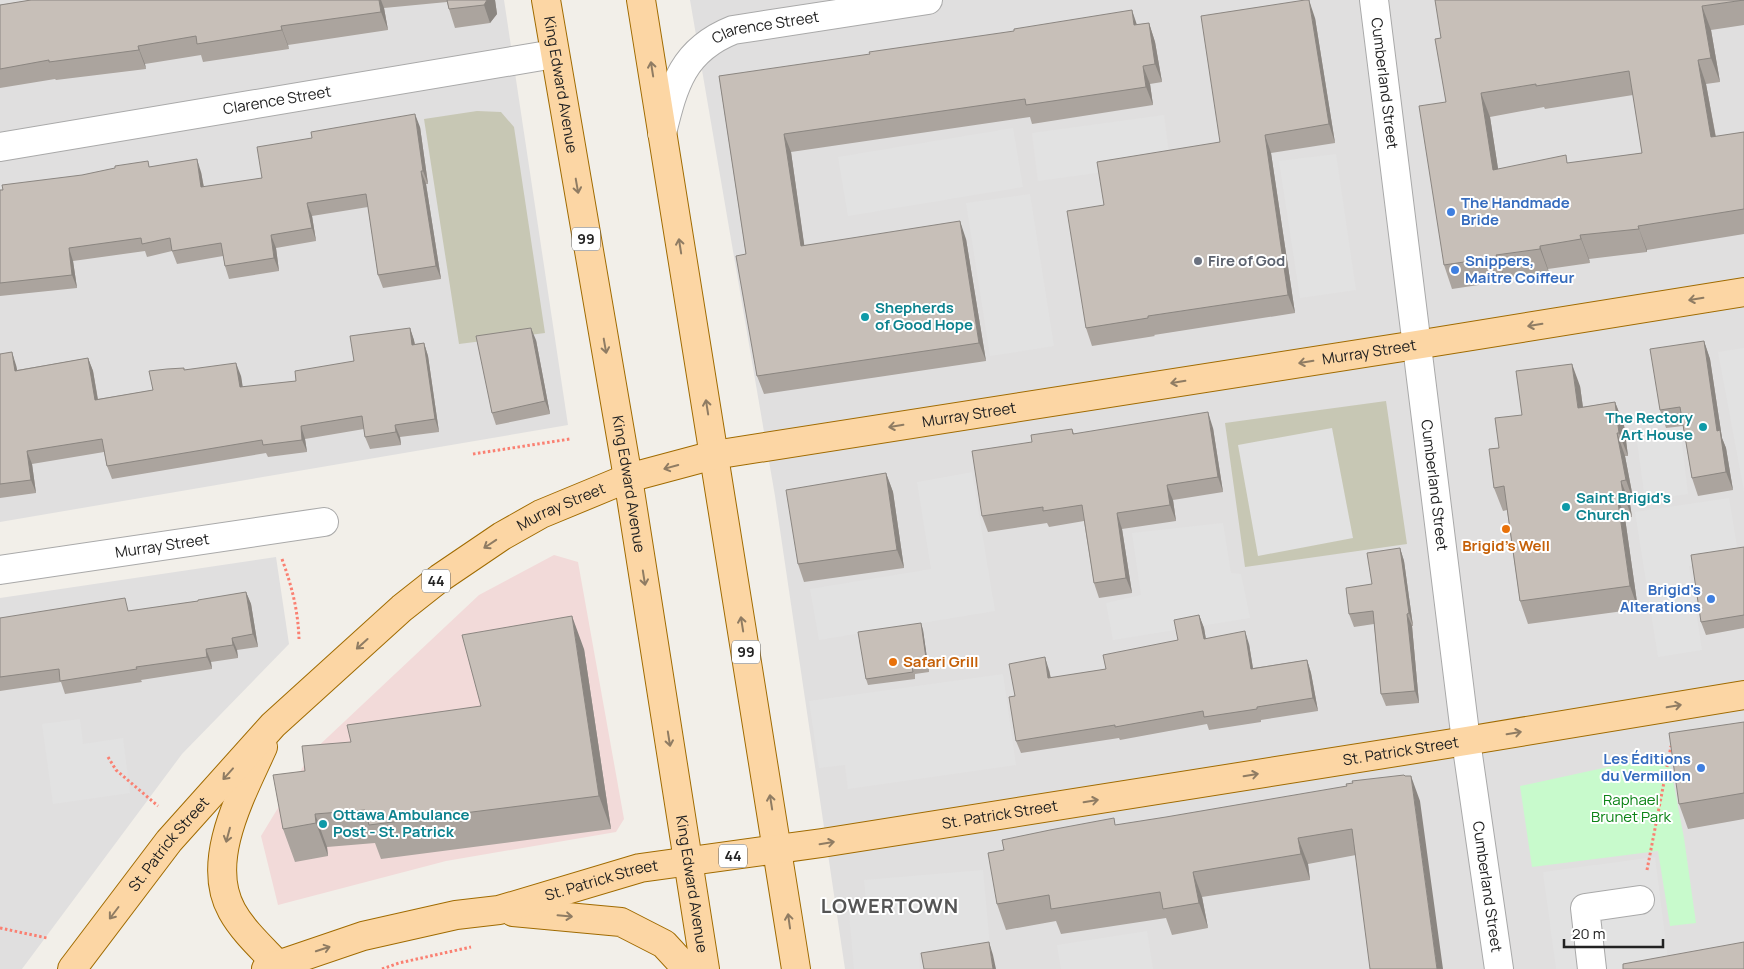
<svg xmlns="http://www.w3.org/2000/svg" width="1744" height="969" font-family="Manrope,sans-serif">
	<style>
		.residential { fill: #e0dfdf }
		.commercial { fill: #f2dad9 }
		.construction { fill: #c7c7b4 }
		.park { fill: #c8facc }
		.parking { fill: #e2e2e2 }
		.lines { fill: none; stroke-linecap: round; stroke-linejoin: round }
		.minor-casing { stroke: #a9a9a9; stroke-width: 30 }
		.major-casing { stroke: #a06b00; stroke-width: 30 }
		.path { stroke: #fa8072; stroke-width: 3; stroke-dasharray: 2.5 2.5; stroke-linecap: butt }
		.minor { stroke: #fff; stroke-width: 28 }
		.major { stroke: #fcd6a4; stroke-width: 28 }
		.wall { fill: #aba49e; fill-rule: evenodd }
		.shaded-wall { fill: #8b8681 }
		.building { fill: #c7bfb8; stroke: #8b8681; fill-rule: evenodd }
		.oneway { stroke: #8f7c63 }
		.shop-dot { fill: #3f7fe0; stroke: #fff; stroke-width: 2 }
		.worship-dot { fill: #6b7280; stroke: #fff; stroke-width: 2 }
		.culture-dot { fill: #0f9aa8; stroke: #fff; stroke-width: 2 }
		.food-dot { fill: #e8710a; stroke: #fff; stroke-width: 2 }
		.labels { text-anchor: middle; stroke-width: 4; stroke-linejoin: round; paint-order: stroke }
		.shield { fill: #fff; stroke: #646464; stroke-width: 1 }
		.shield-label { font-size: 14px; font-weight: bold; fill: #222 }
		.street-label { font-size: 15px; fill: #222; stroke: #fff }
		.shop-label { font-size: 15px; font-weight: bold; fill: #366cbe; stroke: #fff; text-anchor: start }
		.worship-label { font-size: 15px; font-weight: bold; fill: #5b616d; stroke: #fff; text-anchor: start }
		.culture-label { font-size: 15px; font-weight: bold; fill: #0d838f; stroke: #fff; text-anchor: start }
		.food-label { font-size: 15px; font-weight: bold; fill: #c56008; stroke: #fff }
		.park-label { font-size: 15px; fill: #0c8416; stroke: #fff }
		.district-label { font-size: 20px; font-weight: bold; letter-spacing: 1px; fill: #555; stroke: #fff }
	</style>
	<rect width="100%" height="100%" fill="#f2efe9"/>
	<!-- residential -->
	<path class="residential" d="M0,0H504L568,425L0,522Z
		M690,0H1744V969H845L775,496Z
		M276,557L289,644L182,754L22,969H0V598Z"/>
	<!-- commercial -->
	<path class="commercial" d="M554,555L578,562L624,819L616,832L446,861L278,905L261,836L312,752L479,595Z"/>
	<!-- construction -->
	<path class="construction" d="M477,111L501,112L514,127L545,333L459,344L424,119Z
		M1386,401L1407,544L1245,567L1225,423Z"/>
	<!-- park -->
	<path class="park" d="M1668,754L1684,838L1696,923L1670,926L1658,851L1532,867L1520,786Z"/>
	<!-- parking -->
	<path class="parking" d="M1164,115L1170,163L1038,181L1032,133Z
		M1013,128L1023,187L848,216L838,157Z
		M1336,154L1356,290L1300,298L1279,161Z
		M1030,194L1054,346L990,356L966,203Z
		M1744,348V491L1718,352Z
		M1332,428L1353,538L1258,556L1238,445Z
		M1681,435L1688,494L1645,500L1637,441Z
		M972,472L995,611L819,640L810,589L931,569L917,482Z
		M1729,498L1739,558L1689,566L1702,650L1658,657L1635,512Z
		M1223,523L1231,573L1241,574L1250,618L1113,640L1106,603L1141,595L1132,533Z
		M1003,674L1016,765L848,789L845,765L819,768L809,701Z
		M80,719L83,744L123,738L130,793L53,804L42,724Z
		M1655,857L1668,959L1620,969H1556L1543,872Z
		M983,870L990,947L919,953L920,969H854L849,913L867,912L864,880Z
		M1147,931L1153,969H1061L1057,945Z"/>
	<g class="lines">
		<!-- minor casing -->
		<g class="minor-casing">
			<g id="minor">
				<path id="s1" d="M1374,0L1466,741L1499,969"/>
				<path id="s2" d="M662,133C674,84 683,50 733,30L928,0"/>
				<path id="s3" d="M0,147L554,54"/>
				<path id="s4" d="M0,570L324,522"/>
				<path d="M1592,969L1585,908L1640,900"/>
			</g>
		</g>
		<!-- major casing -->
		<g class="major-casing">
			<g id="major">
				<path id="s5" d="M546,0L628,478L705,969"/>
				<path d="M641,0L796,969"/>
				<path d="M263,747C242,794 204,861 232,911C243,931 262,948 277,964"/>
				<path d="M513,912L621,922L664,944L687,969"/>
				<path id="s6" d="M72,969L169,841L273,725L402,608L440,578L502,536L541,514L628,478L714,455L1416,345L1744,292"/>
				<path id="s7" d="M266,969L363,936L456,915L499,910L640,868L822,843L1466,741L1744,695"/>
			</g>
		</g>
		<!-- path -->
		<path class="path" d="M473,454L570,439
			M282,559C292,587 298,610 299,639
			M108,757L116,770L158,806
			M1647,870L1671,746
			M0,928L47,938
			M382,969L399,963L471,947"/>
		<!-- minor -->
		<use href="#minor" class="minor"/>
		<!-- major -->
		<use href="#major" class="major"/>
	</g>
	<!-- wall -->
	<path class="wall" d="M31,0H495L497,14L490,23L455,28L449,9L447,2L384,8L388,30L288,45L289,49L203,62L201,55L145,64L146,69L56,80L55,79L0,88V5Z
		M1744,0V25L1711,30L1720,82L1706,84L1716,137L1744,132V234L1647,250V252L1589,259L1590,263L1548,269L1549,273L1505,278V281L1452,289L1444,265L1446,102L1441,38ZM1633,95L1642,153L1569,163L1498,169L1490,117L1544,107L1545,109Z
		M1315,18L1335,143L1271,153L1295,313L1154,335L1155,336L1092,346L1086,328L1220,142Z
		M1149,23L1155,42L1162,82L1150,84L1153,105L1032,124L1030,117L791,152L804,245L966,239L986,361L764,394L757,376L746,254L719,76Z
		M420,127L428,184H426L441,279L383,288L378,275L368,207L312,216L316,241L276,248L279,271L229,279L225,266L223,256L177,264L172,251L147,257L145,251L73,261L77,288L0,296V190L150,167L201,172L204,187L262,178Z
		M410,328L415,344L424,343L428,356L439,432L400,437L401,445L370,449L365,437L364,429L305,439L307,452L268,457L266,453L112,479L107,466L104,452L32,464L36,493L0,498V354L16,365L17,370L88,358L93,371L98,399L153,390L185,370L241,376L242,387L296,381L354,361Z
		M536,340L550,414L496,425L492,413Z
		M1704,341L1710,359L1722,438L1726,448L1733,490L1698,496L1692,478L1683,426L1666,428L1660,410Z
		M1580,386L1583,407L1615,402L1624,425L1628,456H1625L1634,503L1630,504L1632,517L1625,518L1638,609L1528,624L1520,601L1507,510L1503,511L1494,488L1499,448L1522,415Z
		M1213,428L1223,492L1173,500L1176,521L1122,529L1132,593L1099,598L1094,583L1084,521L1049,527L1047,523L988,532L982,516L1032,442L1072,429L1074,434Z
		M886,473L893,492L904,568L804,582L798,564Z
		M1744,547V628L1706,635L1701,622Z
		M1400,548L1404,561L1413,626H1412L1419,703L1386,706L1381,694L1374,624L1354,627L1349,614Z
		M246,592L251,604L258,647L237,650L238,658L211,662L212,669L141,680L142,682L65,694L61,682L0,691V618L130,611L198,601Z
		M1199,615L1204,628L1206,639L1249,644L1253,668L1307,660L1311,673L1318,711L1261,720V722L1209,730L1207,724L1120,740L1119,738L1021,753L1016,741L1015,696L1049,670L1051,678L1106,669L1178,640Z
		M923,630L929,672L915,674V679L868,685L866,679Z
		M584,649L611,829L381,859L375,843L327,847L328,856L295,862L283,829L305,771L351,742L481,706Z
		M1744,722V819L1688,829L1679,804Z
		M1420,801L1356,855L1308,864L1310,880L1202,897L1208,928L1172,935L1166,918L1061,934L1056,921L1006,930L997,904L1004,850L1116,825Z"/>
	<!-- shaded-wall -->
	<path class="shaded-wall" d="M379,0H381L384,8L388,30L381,12Z
		M487,0H495L497,14L490,23L484,5Z
		M1309,0L1315,18L1335,143L1329,124Z
		M1702,6L1711,30L1720,82L1711,58Z
		M1132,10L1138,28L1134,25Z
		M1149,23L1155,42L1162,82L1155,64Z
		M281,26L288,45L289,49L282,30Z
		M138,46L145,64L146,69L139,50Z
		M1698,60L1706,84L1720,161L1711,137Z
		M1143,66L1150,84L1153,105L1146,87Z
		M1481,93L1490,117L1502,194L1493,170Z
		M415,114L420,127L428,184L423,171Z
		M784,134L791,152L807,264L801,246Z
		M1265,135L1271,153L1295,313L1288,295Z
		M197,159L201,172L206,200L201,187Z
		M421,171L426,184L441,279L436,266Z
		M307,203L312,216L316,241L312,228Z
		M960,221L966,239L986,361L979,343Z
		M1638,226L1647,250V252L1639,229Z
		M271,235L276,248L279,271L274,258Z
		M1580,235L1589,259L1590,263L1581,239Z
		M1540,246L1548,269L1549,273L1540,249Z
		M69,248L73,261L77,288L72,275Z
		M1496,255L1505,278V281L1497,257Z
		M410,328L414,340L417,358L412,345Z
		M531,328L536,340L550,414L545,401Z
		M1704,341L1710,359L1722,438L1726,448L1733,490L1726,472L1717,431Z
		M424,343L428,356L439,432L435,419Z
		M12,352L16,365L20,384L15,371Z
		M88,358L93,371L100,413L95,400Z
		M236,363L241,376L245,400L240,387Z
		M1572,364L1580,386L1586,430L1578,408Z
		M1615,402L1624,425L1628,456L1619,433Z
		M1208,412L1213,428L1223,492L1218,477Z
		M395,425L400,437L401,445L396,432Z
		M301,426L305,439L307,452L302,440Z
		M1617,433L1625,456L1634,503L1626,480Z
		M27,451L32,464L36,493L31,480Z
		M886,473L893,492L904,568L897,550Z
		M1621,481L1630,504L1632,517L1623,494Z
		M1167,485L1173,500L1176,521L1170,505Z
		M1617,495L1625,518L1638,609L1630,586Z
		M1117,513L1122,529L1132,593L1126,578Z
		M1400,548L1404,561L1413,626L1409,613Z
		M246,592L251,604L258,647L253,634Z
		M1407,614L1412,626L1419,703L1415,691Z
		M1199,615L1204,628L1208,652L1204,639Z
		M572,616L584,649L611,829L599,796Z
		M921,623L923,630L929,672L927,665Z
		M1245,631L1249,644L1255,681L1251,669Z
		M232,638L237,650L238,658L233,645Z
		M206,649L211,662L212,669L207,657Z
		M1045,657L1049,670L1053,691L1048,678Z
		M1307,660L1311,673L1318,711L1313,698Z
		M1411,776L1420,801L1443,969H1437Z
		M315,814L327,847L328,856L316,823Z
		M1298,838L1308,864L1310,880L1301,854Z
		M1193,872L1202,897L1208,928L1199,903Z
		M989,942L993,955L996,969H993Z"/>
	<!-- building -->
	<path class="building" d="M31,0H379L381,12L281,26L282,30L197,44L196,36L138,46L139,50L49,62V60L0,69V5Z
		M447,0H487L484,5L449,9Z
		M1305,0H1309L1329,124L1265,135L1288,295L1148,316V318L1086,328L1067,211L1104,205L1097,162L1220,142L1201,16Z
		M1435,0H1744L1702,6L1711,58L1698,60L1711,137L1744,132V209L1638,226L1639,229L1580,235L1581,239L1540,246V249L1496,255L1497,257L1444,265L1419,106L1446,102L1435,39L1441,38ZM1629,71L1642,153L1567,163L1566,155L1493,170L1481,93L1536,84V86Z
		M1132,10L1134,25L1149,23L1155,64L1143,66L1146,87L1026,105L1025,99L784,134L801,246L960,221L979,343L757,376L736,256L746,254L719,76L870,54L869,52L1014,31V29Z
		M415,114L423,171H421L436,266L378,275L366,194L307,203L312,228L271,235L274,258L225,266L221,243L172,251L170,238L142,244L141,238L69,248L72,275L0,283V190H3L2,185L82,175L115,168V166L148,161L149,167L197,159L201,187L262,178L257,147L312,138L311,132Z
		M410,328L412,345L424,343L435,419L395,425L396,432L365,437L362,416L301,426L302,440L263,445L262,440L107,466L102,439L27,451L31,480L0,484V354L12,352L15,371L88,358L95,400L153,390L149,371L167,369L184,368V370L236,363L240,387L296,381L295,371L354,361L350,336Z
		M531,328L545,401L492,413L476,336Z
		M1704,341L1717,431L1720,430L1726,472L1692,478L1680,407L1660,410L1650,349Z
		M1572,364L1578,408L1615,402L1619,433H1617L1626,480L1621,481L1623,494L1617,495L1630,586L1520,601L1504,486L1494,488L1489,449L1499,448L1495,418L1522,415L1516,371Z
		M1208,412L1218,477L1167,485L1170,505L1117,513L1126,578L1094,583L1082,505L1043,511V507L982,516L972,451L1032,442L1031,435L1072,429L1073,434Z
		M886,473L897,550L798,564L786,490Z
		M1744,547V615L1701,622L1691,555Z
		M1400,548L1409,613L1407,614L1415,691L1381,694L1373,611L1349,614L1346,588L1372,584L1367,553Z
		M246,592L253,634L232,638L233,645L206,649L207,657L136,667L137,669L60,681L59,669L0,677V618L125,598L128,611L198,601V600Z
		M1199,615L1204,639L1245,631L1251,669L1307,660L1313,698L1257,707V709L1204,717L1203,711L1115,727V725L1016,741L1009,697L1015,696L1009,664L1045,657L1048,678L1106,669L1103,655L1178,640L1174,620Z
		M572,616L599,796L369,825L365,810L315,814L316,823L283,829L273,775L305,771L302,746L351,742L347,725L481,706L462,635Z
		M921,623L927,665L912,667L913,672L866,679L858,632Z
		M1744,722V793L1679,804L1669,733Z
		M1404,775L1405,776H1411L1437,969H1370L1352,829L1298,838L1301,854L1193,872L1199,903L1163,909L1160,892L1051,909L1049,895L997,904L988,853L1004,850L1002,840L1050,830L1114,818L1115,825L1166,817L1347,786L1346,784L1353,783L1352,781Z
		M989,942L993,969H924L921,953Z
		M1744,942V969H1623V964Z"/>
	<!-- one-way arrows -->
	<defs><path id="oneway-shaft" d="M-6 0H5M1.5-3L5.5 0L1.5 3" fill="none" stroke-width="1.6" stroke-linecap="round" stroke-linejoin="round" transform="scale(1.25)"/></defs>
	<g class="oneway">
		<use href="#oneway-shaft" transform="translate(652 69) rotate(-99)"/>
		<use href="#oneway-shaft" transform="translate(577 186) rotate(80)"/>
		<use href="#oneway-shaft" transform="translate(680 246) rotate(-99)"/>
		<use href="#oneway-shaft" transform="translate(1696 299) rotate(171)"/>
		<use href="#oneway-shaft" transform="translate(1535 325) rotate(171)"/>
		<use href="#oneway-shaft" transform="translate(605 346) rotate(80)"/>
		<use href="#oneway-shaft" transform="translate(1306 362) rotate(171)"/>
		<use href="#oneway-shaft" transform="translate(1178 382) rotate(171)"/>
		<use href="#oneway-shaft" transform="translate(707 407) rotate(-99)"/>
		<use href="#oneway-shaft" transform="translate(896 426) rotate(171)"/>
		<use href="#oneway-shaft" transform="translate(671 467) rotate(165)"/>
		<use href="#oneway-shaft" transform="translate(490 544) rotate(146)"/>
		<use href="#oneway-shaft" transform="translate(644 578) rotate(81)"/>
		<use href="#oneway-shaft" transform="translate(742 624) rotate(-99)"/>
		<use href="#oneway-shaft" transform="translate(362 644) rotate(138)"/>
		<use href="#oneway-shaft" transform="translate(1674 706) rotate(-10)"/>
		<use href="#oneway-shaft" transform="translate(1514 733) rotate(-9)"/>
		<use href="#oneway-shaft" transform="translate(669 739) rotate(81)"/>
		<use href="#oneway-shaft" transform="translate(228 774) rotate(132)"/>
		<use href="#oneway-shaft" transform="translate(1251 775) rotate(-9)"/>
		<use href="#oneway-shaft" transform="translate(1091 801) rotate(-9)"/>
		<use href="#oneway-shaft" transform="translate(771 802) rotate(-99)"/>
		<use href="#oneway-shaft" transform="translate(228 835) rotate(105)"/>
		<use href="#oneway-shaft" transform="translate(827 843) rotate(-9)"/>
		<use href="#oneway-shaft" transform="translate(114 913) rotate(127)"/>
		<use href="#oneway-shaft" transform="translate(565 916) rotate(5)"/>
		<use href="#oneway-shaft" transform="translate(789 921) rotate(-98)"/>
		<use href="#oneway-shaft" transform="translate(323 949) rotate(-18)"/>
	</g>
	<!-- markers -->
	<g class="shop-dot">
		<circle cx="1451" cy="212" r="5"/>
		<circle cx="1455" cy="270" r="5"/>
		<circle cx="1711" cy="599" r="5"/>
		<circle cx="1701" cy="768" r="5"/>
	</g>
	<circle class="worship-dot" cx="1198" cy="261" r="5"/>
	<g class="culture-dot">
		<circle cx="865" cy="317" r="5"/>
		<circle cx="1703" cy="427" r="5"/>
		<circle cx="1566" cy="507" r="5"/>
		<circle cx="323" cy="824" r="5"/>
	</g>
	<g class="food-dot">
		<circle cx="1506" cy="529" r="5"/>
		<circle cx="893" cy="662" r="5"/>
	</g>
	<g class="labels">
		<!-- shield labels -->
		<g class="shield">
			<rect x="572" y="227.5" width="28" height="23" rx="4"/>
			<rect x="422" y="569.5" width="28" height="23" rx="4"/>
			<rect x="732" y="640.5" width="28" height="23" rx="4"/>
			<rect x="719" y="844.5" width="28" height="23" rx="4"/>
		</g>
		<g class="shield-label">
			<text x="586" y="244">99</text>
			<text x="436" y="586">44</text>
			<text x="746" y="657">99</text>
			<text x="733" y="861">44</text>
		</g>
		<!-- street labels -->
		<g class="street-label">
			<text dy="5" stroke="none"><textPath href="#s2" startOffset="164">Clarence Street</textPath></text>
			<text dy="5" stroke="none"><textPath href="#s1" startOffset="84">Cumberland Street</textPath></text>
			<text dy="5" stroke="none"><textPath href="#s5" startOffset="86">King Edward Avenue</textPath></text>
			<text dy="5" stroke="none"><textPath href="#s3" startOffset="281">Clarence Street</textPath></text>
			<text dy="5" stroke="none"><textPath href="#s6" startOffset="1505">Murray Street</textPath></text>
			<text dy="5" stroke="none"><textPath href="#s6" startOffset="1100">Murray Street</textPath></text>
			<text dy="5" stroke="none"><textPath href="#s5" startOffset="491">King Edward Avenue</textPath></text>
			<text dy="5" stroke="none"><textPath href="#s1" startOffset="489">Cumberland Street</textPath></text>
			<text dy="5" stroke="none"><textPath href="#s6" startOffset="680">Murray Street</textPath></text>
			<text dy="5" stroke="none"><textPath href="#s4" startOffset="164">Murray Street</textPath></text>
			<text dy="5" stroke="none"><textPath href="#s7" startOffset="1158">St. Patrick Street</textPath></text>
			<text dy="5" stroke="none"><textPath href="#s7" startOffset="752">St. Patrick Street</textPath></text>
			<text dy="5" stroke="none"><textPath href="#s6" startOffset="158">St. Patrick Street</textPath></text>
			<text dy="5" stroke="none"><textPath href="#s7" startOffset="348">St. Patrick Street</textPath></text>
			<text dy="5" stroke="none"><textPath href="#s5" startOffset="896">King Edward Avenue</textPath></text>
			<text dy="5" stroke="none"><textPath href="#s1" startOffset="894">Cumberland Street</textPath></text>
		</g>
		<!-- shop labels -->
		<g class="shop-label">
			<text x="1461" y="208">The Handmade<tspan x="1461" dy="17">Bride</tspan></text>
			<text x="1465" y="266">Snippers,<tspan x="1465" dy="17">Maitre Coiffeur</tspan></text>
			<text x="1701" y="595" text-anchor="end">Brigid's<tspan x="1701" dy="17">Alterations</tspan></text>
			<text x="1691" y="764" text-anchor="end">Les Éditions<tspan x="1691" dy="17">du Vermillon</tspan></text>
		</g>
		<!-- worship labels -->
		<g class="worship-label">
			<text x="1208" y="266">Fire of God</text>
		</g>
		<!-- culture labels -->
		<g class="culture-label">
			<text x="875" y="313">Shepherds<tspan x="875" dy="17">of Good Hope</tspan></text>
			<text x="1693" y="423" text-anchor="end">The Rectory<tspan x="1693" dy="17">Art House</tspan></text>
			<text x="1576" y="503">Saint Brigid's<tspan x="1576" dy="17">Church</tspan></text>
			<text x="333" y="820">Ottawa Ambulance<tspan x="333" dy="17">Post - St. Patrick</tspan></text>
		</g>
		<!-- food labels -->
		<g class="food-label">
			<text x="1506" y="551">Brigid's Well</text>
			<text x="903" y="667" text-anchor="start">Safari Grill</text>
		</g>
		<!-- park labels -->
		<g class="park-label">
			<text x="1631" y="805">Raphael<tspan x="1631" dy="17">Brunet Park</tspan></text>
		</g>
		<!-- district labels -->
		<g class="district-label">
			<text x="890" y="913">LOWERTOWN</text>
		</g>
	</g>
	<!-- scale -->
	<path d="M1564 939v8h99v-8" fill="none" stroke="#222222" stroke-width="2.5"/>
	<text x="1572" y="939" font-size="15" fill="#222222" stroke="#ffffff" stroke-width="4" paint-order="stroke">20 m</text>
</svg>
